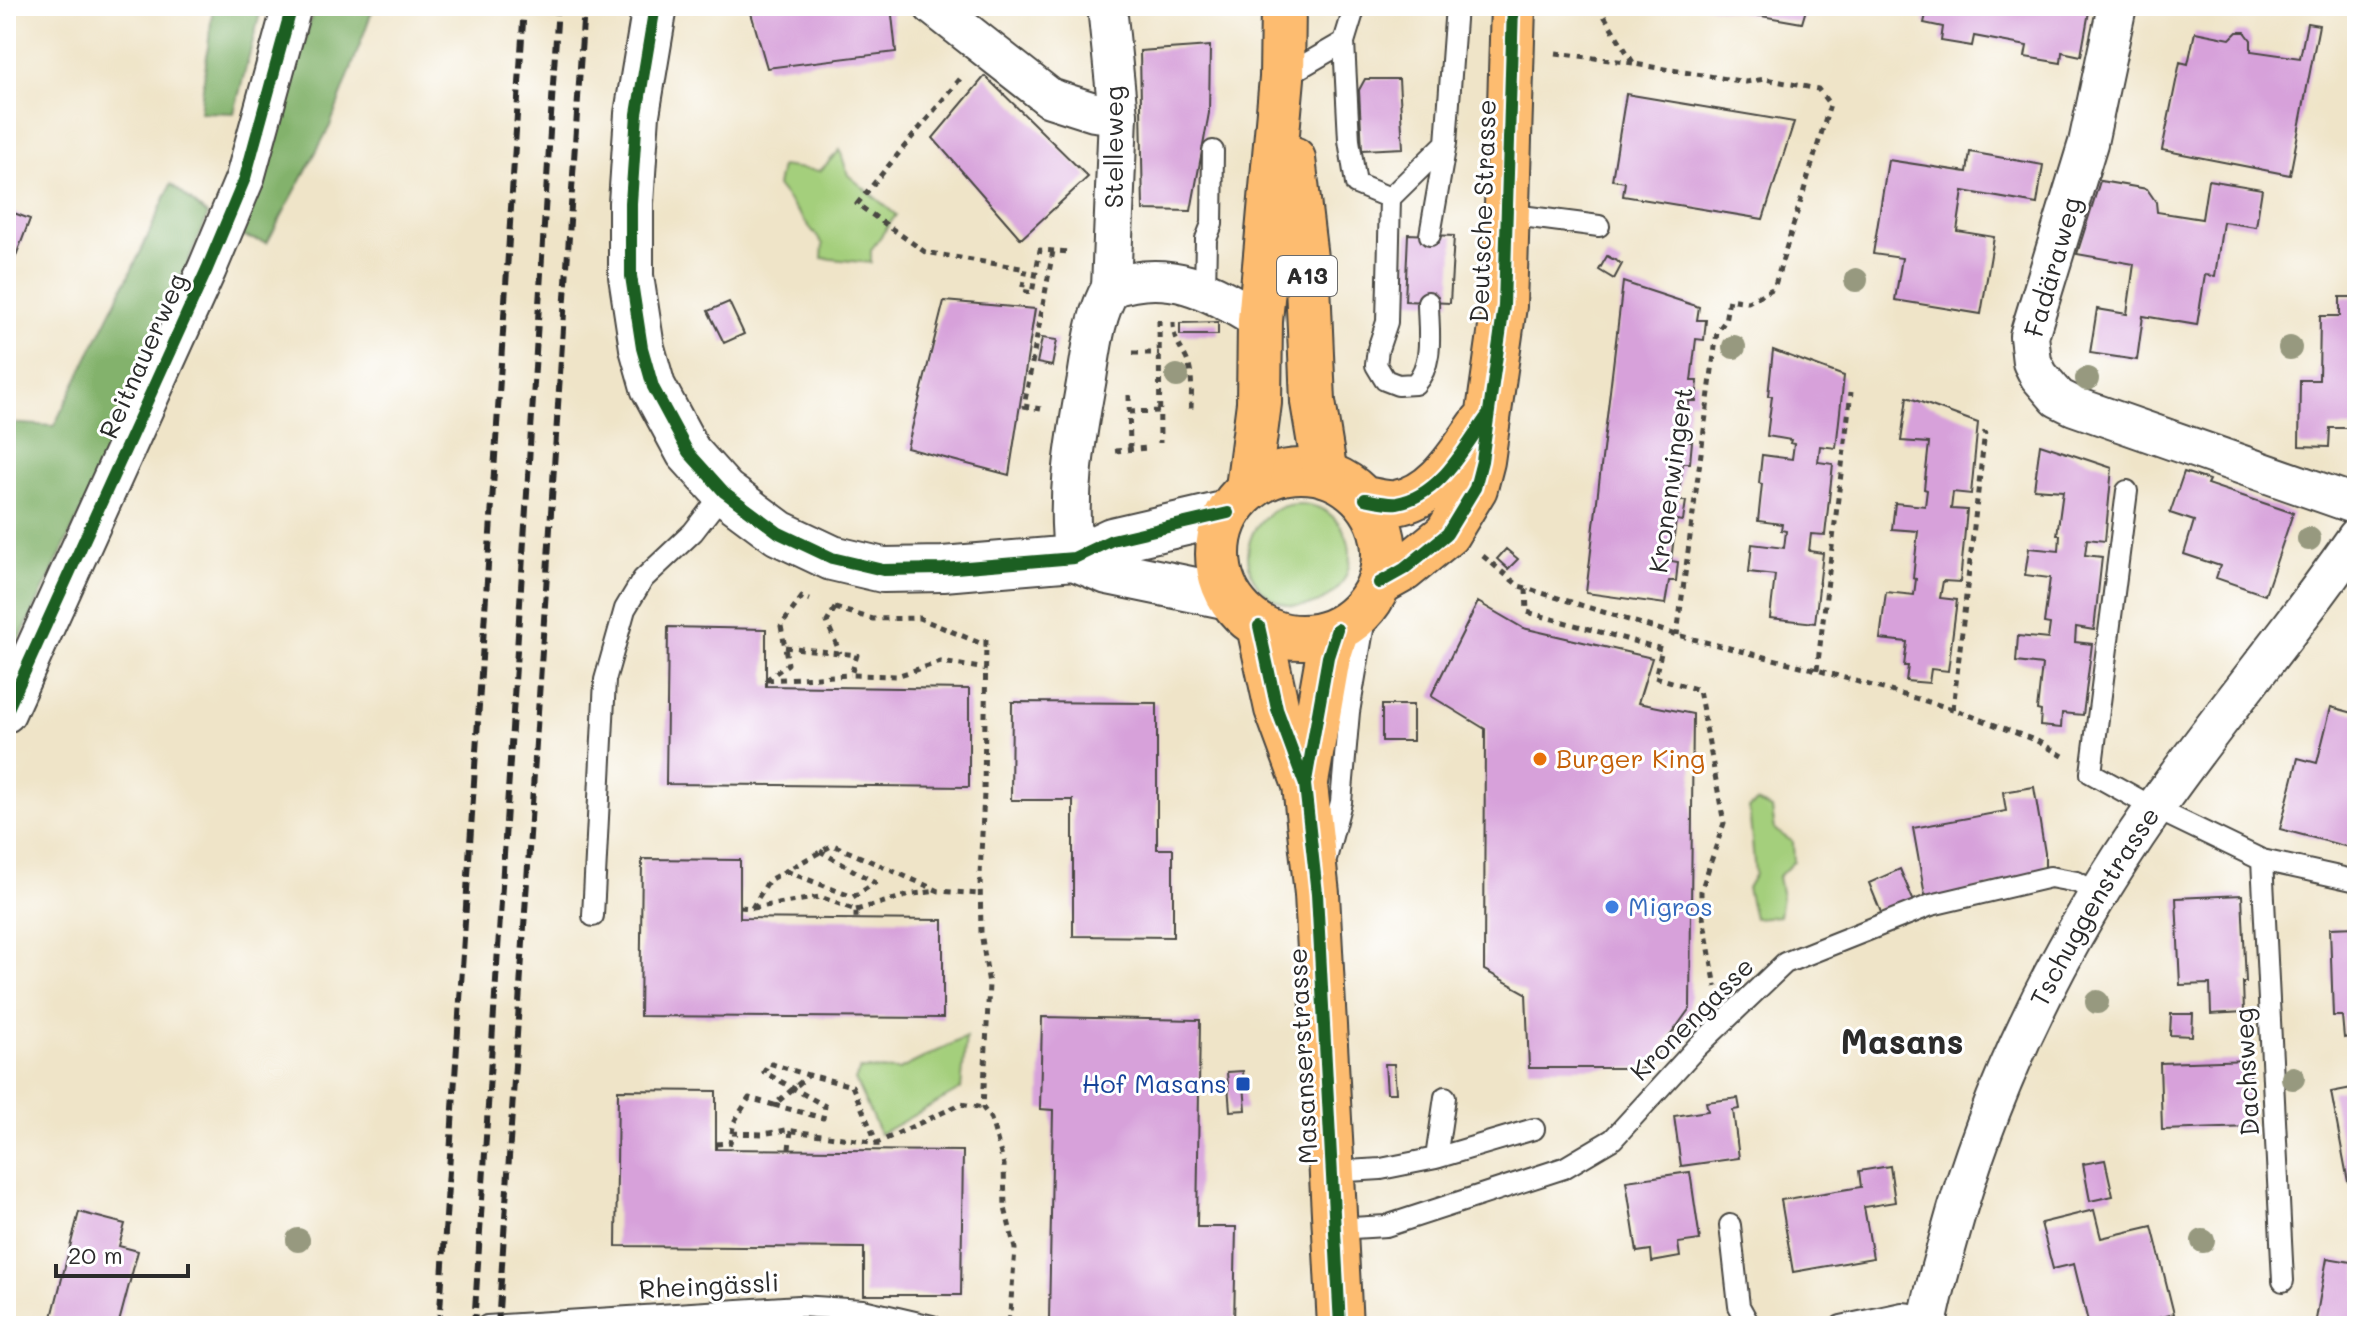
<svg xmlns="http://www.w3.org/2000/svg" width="2363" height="1332" font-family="Mali,sans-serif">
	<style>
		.green { fill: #a4cf7c; stroke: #687d54; stroke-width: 2 }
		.forest { fill: #83b26c; stroke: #576e4c; stroke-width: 2 }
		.building { fill: #d7a1da }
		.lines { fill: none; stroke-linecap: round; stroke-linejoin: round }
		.service-casing { stroke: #484743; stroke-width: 24 }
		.minor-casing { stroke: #484743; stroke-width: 42 }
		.tertiary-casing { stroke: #484743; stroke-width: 48 }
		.primary-casing { stroke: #484743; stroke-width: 48 }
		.motorway-casing { stroke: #484743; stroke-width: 48 }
		.path { stroke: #484743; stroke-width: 5; stroke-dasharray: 6 6; stroke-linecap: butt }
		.service { stroke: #fff; stroke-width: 20 }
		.minor { stroke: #fff; stroke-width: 38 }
		.tertiary { stroke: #fff; stroke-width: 44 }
		.primary { stroke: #fdbc6f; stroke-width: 44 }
		.motorway { stroke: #fdbc6f; stroke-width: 44 }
		.rail { stroke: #2b2b2b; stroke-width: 6; stroke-dasharray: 12 6; stroke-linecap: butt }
		.cycleway-casing { stroke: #fff; stroke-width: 17 }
		.cycleway { stroke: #1b5e20; stroke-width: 12 }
		.tree { fill: #97997f }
		.food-dot { fill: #e8710a; stroke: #fff; stroke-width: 3 }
		.shop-dot { fill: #3f7fe0; stroke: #fff; stroke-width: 3 }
		.transit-dot { fill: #1a4fb4; stroke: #fff; stroke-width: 3 }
		.labels { text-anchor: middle; stroke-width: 6; stroke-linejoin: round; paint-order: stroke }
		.shield { fill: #fff; stroke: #6b6b6b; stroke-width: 2 }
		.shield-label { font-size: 24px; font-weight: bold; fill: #2b2b2b }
		.street-label { font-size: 26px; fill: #2b2b2b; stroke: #fff }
		.food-label { font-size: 26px; fill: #c56008; stroke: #fff; text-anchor: start }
		.shop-label { font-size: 26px; fill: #366cbe; stroke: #fff; text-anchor: start }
		.transit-label { font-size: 26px; fill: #164399; stroke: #fff; text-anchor: end }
		.district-label { font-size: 34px; font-weight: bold; fill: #2b2b2b; stroke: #fff }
	</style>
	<rect width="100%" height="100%" fill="#fff"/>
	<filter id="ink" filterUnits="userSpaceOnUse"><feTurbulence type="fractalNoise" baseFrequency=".0125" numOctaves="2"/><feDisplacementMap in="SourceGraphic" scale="16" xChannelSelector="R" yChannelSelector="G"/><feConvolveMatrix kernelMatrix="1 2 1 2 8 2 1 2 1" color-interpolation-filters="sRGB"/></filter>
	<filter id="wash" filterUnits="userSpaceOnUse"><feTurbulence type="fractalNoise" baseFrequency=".006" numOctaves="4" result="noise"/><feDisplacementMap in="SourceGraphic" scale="32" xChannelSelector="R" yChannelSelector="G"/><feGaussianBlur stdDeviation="1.8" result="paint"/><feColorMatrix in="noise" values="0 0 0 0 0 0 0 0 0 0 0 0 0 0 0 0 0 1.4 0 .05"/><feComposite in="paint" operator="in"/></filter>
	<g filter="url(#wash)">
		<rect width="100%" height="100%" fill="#efe4c8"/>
		<!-- green -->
		<path class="green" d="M840,150L848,175L896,215L871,250V263L822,258L823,244L777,186L781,166L820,171Z
			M1248 555a51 51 0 1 1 102 0a51 51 0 1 1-102 0Z
			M1757,802L1772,809L1775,830L1793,842L1794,861L1778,877L1782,897L1779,916L1754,918L1747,888L1755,874L1749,808Z
			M966,1037L961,1089L880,1134L855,1080L860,1069L899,1070Z"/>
		<!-- forest -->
		<path class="forest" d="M213,6H262L234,113L200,112Z
			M314,6H374L330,126L267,243L241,236L305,42Z
			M171,184L208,215L96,480L6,668V423L54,426L143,247Z"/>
		<g id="blocks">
			<!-- building -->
			<path class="building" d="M749,6H891L896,52L767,68Z
				M1703,6H1807L1802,23Z
				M1928,6H2090L2081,56L2062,52L2061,63L2025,57L2027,46L1974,36L1972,46L1941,41L1943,27L1924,23Z
				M2307,23L2319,25L2290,175L2162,150L2180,62L2188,64L2195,32L2230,39L2237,32H2245L2251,40V51L2300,58Z
				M1210,46L1209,113L1191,211L1143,210L1140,51Z
				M985,76L1088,177L1021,239L933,138Z
				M1365,79H1399L1403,148L1362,150L1359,90Z
				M1626,94L1794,122L1763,219L1623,196L1625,182L1612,180Z
				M1970,152L2043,165L2037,204L1963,191L1957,231L1994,237L1981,314L1895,300L1902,258L1873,254L1888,160L1967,172Z
				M2208,180L2262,189L2256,227L2223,222L2215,276L2205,275L2197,325L2143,316L2137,360L2090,353L2097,309L2127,314L2134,264L2077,254L2100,181L2147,189L2156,202L2157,212L2202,219Z
				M6,210L30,219L6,282Z
				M1408,234L1454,236L1450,303L1405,301Z
				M1607,256L1622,264L1614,279L1599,270Z
				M1623,282L1699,307L1697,320H1706L1704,340L1696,339L1691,381H1698L1696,401H1689L1685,440L1692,441L1690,463H1683L1678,501H1686L1683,521L1676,520L1671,561L1678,562L1676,581H1669L1665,604L1586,593Z
				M2340,297H2357V428H2330L2329,447L2299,446L2300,380H2319L2320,316H2340Z
				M944,301L1035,309L1009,475L907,448Z
				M729,302L744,334L724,343L708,311Z
				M1218,322V335H1180V323Z
				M1042,338L1057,340L1052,366L1037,363Z
				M1773,350L1844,376L1836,448L1820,446L1818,462L1833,464L1825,535L1811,534L1809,551L1823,553L1815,623L1770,618L1775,575L1749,572L1752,544L1784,548L1786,531L1781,530L1782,524L1758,521L1762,484L1759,483L1762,455L1792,459L1794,444L1790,443L1791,440L1767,436L1772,396H1768Z
				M1907,397L1978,423L1971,494L1953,492L1951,509L1967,510L1960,582L1943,581L1940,598L1957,600L1948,671L1931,669L1929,683L1906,681L1908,666H1904L1907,642L1880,639L1886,592L1914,595L1916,579L1913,578L1918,531L1892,529L1895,503L1925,506L1927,490L1924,489L1929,443L1901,441Z
				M2040,444L2112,468L2105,541L2087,539L2085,555L2102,557L2094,630L2076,627L2075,642L2092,644L2083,715L2062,713L2061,728L2040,726L2041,711L2037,710L2042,665L2016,662L2018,636L2048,639L2050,624L2044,623L2050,578L2025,575L2029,548L2059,551L2060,535H2057L2063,491L2034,489Z
				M2184,472L2209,480L2207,484L2293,513L2265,595L2216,578L2220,566L2184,554L2194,521L2170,513Z
				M1506,549L1518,559L1508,569L1497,559Z
				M1478,602L1523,628L1652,658L1638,703L1693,714L1690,1008L1647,1068H1529L1526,993L1484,970L1485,729L1431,696Z
				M668,627L766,629V686L969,689V787L666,784Z
				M1012,702L1157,703V849H1173V937L1073,936V800H1011Z
				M1382,705H1413V741H1382Z
				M2331,707L2357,714V809L2348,847L2280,829L2298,758L2317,763Z
				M2034,787L2045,853V874L1926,901L1913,828L2006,811L2003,792Z
				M642,859L740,860V918L943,920V1018L640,1016Z
				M1900,869L1914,902L1882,915L1869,883Z
				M2242,895L2246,982H2243L2244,1012L2211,1014L2210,984L2180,985L2176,898Z
				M2357,927V1035L2344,1038L2342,1016H2333L2330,928Z
				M2171,1014H2193L2192,1036L2170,1035Z
				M1042,1017L1200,1020L1197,1227H1236L1234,1324L1049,1320L1053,1110L1040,1109Z
				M2250,1060L2251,1127L2162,1130L2160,1063Z
				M1385,1064H1394L1396,1093H1387Z
				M1243,1071L1246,1110L1230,1111L1227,1072Z
				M2357,1087V1181L2348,1182L2331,1092Z
				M618,1090L716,1091V1149L963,1151L961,1295H864V1248L616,1246Z
				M1738,1098L1740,1109L1733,1110L1739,1158L1681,1166L1674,1116L1708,1111L1706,1102Z
				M2105,1160L2113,1196L2090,1201L2083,1164Z
				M1890,1166L1895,1202L1864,1207L1873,1258L1793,1272L1781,1200L1861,1187L1859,1171Z
				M1690,1172L1700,1240L1678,1243L1680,1257L1652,1262L1651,1250L1637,1252L1626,1181Z
				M2094,1210L2101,1238L2152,1226L2174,1314L2127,1326H2089L2074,1264L2053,1269L2041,1223Z
				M79,1212L125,1224L119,1246L138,1251L118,1326H71L51,1321Z
				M2327,1258L2357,1263V1326L2315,1325Z"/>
		</g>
	</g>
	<g filter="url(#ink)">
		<use href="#blocks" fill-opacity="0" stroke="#484743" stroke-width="2"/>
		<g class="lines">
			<!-- service casing -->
			<g class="service-casing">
				<path id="service" d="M1355,6L1344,42L1349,140L1356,184L1390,198
					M1282,78L1344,42
					M1507,214L1599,226
					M1430,235L1446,143L1456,6
					M1205,291L1206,239L1212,224L1213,151
					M1428,302C1428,330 1435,362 1415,384L1398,385L1385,380L1376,365L1378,349L1387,322L1390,198L1446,143
					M2127,491L2091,773L2154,808L2262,860L2357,881
					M1326,859L1341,802L1349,712L1367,606
					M2262,860L2283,1281
					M593,916L605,680L625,609L643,579L693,532L724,492
					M1436,1158L1534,1129
					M1331,1172L1381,1169L1436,1158L1445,1097
					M1730,1225L1739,1306L1750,1326
					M1335,1229L1386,1226L1564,1168L1613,1139L1697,1047L1785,963L1931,905L2050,877L2077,882L2099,895
					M487,1326L799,1306L863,1310L932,1326
					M1841,1326L1902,1313L1929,1316"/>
			</g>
			<!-- minor casing -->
			<g class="minor-casing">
				<g id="minor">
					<path d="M933,6L1050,98L1094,112L1118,115"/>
					<path d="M1107,6L1118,115L1111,288"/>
					<path d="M2117,6L2088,143L2029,336L2032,362L2039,376L2058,398L2074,406L2357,505"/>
					<path d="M1074,558C1065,496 1076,439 1087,378C1092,347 1095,315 1111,288C1168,267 1211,290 1260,321"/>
					<path d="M6,713L207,269L245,178L292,6"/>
					<path id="s1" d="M1927,1326C1932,1296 1941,1267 1949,1238C1991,1084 2063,939 2154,809C2219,716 2293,630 2357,537"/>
				</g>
			</g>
			<!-- tertiary casing -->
			<g class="tertiary-casing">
				<path id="tertiary" d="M655,6L637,114L631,203V276L642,348L653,387L688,452L724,492L779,533L832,558L883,570L943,569L1074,558L1112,540L1228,513
					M1074,558L1108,572L1229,597"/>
			</g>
			<!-- primary casing -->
			<g class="primary-casing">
				<path id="primary" d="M1218 554a83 83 0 1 1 166 0a83 83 0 1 1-166 0Z
					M1365,499C1375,501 1386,504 1396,503C1438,496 1460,453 1483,422
					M1379,583L1404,569L1447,534L1475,488L1482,461L1504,306L1513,6
					M1259,626L1277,709L1305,785L1317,894L1340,1326
					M1306,782L1328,657L1337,629"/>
			</g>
			<!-- motorway casing -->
			<g class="motorway-casing">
				<path id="motorway" d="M1293,159L1308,283L1313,402L1325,474
					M1248,488L1259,403L1260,321L1282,78L1283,6"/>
			</g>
			<!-- path -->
			<path class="path" d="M1598,6L1634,64L1746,82L1765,79L1818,89L1830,105L1774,288L1748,302L1729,299L1725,321L1717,332L1677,635
				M1556,53L1633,63
				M960,79L857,204L925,252L1026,269L1022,291L1032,293L1040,250L1071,252
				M1159,320L1160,443
				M1173,322C1173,339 1179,344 1186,358C1194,374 1191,395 1191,411
				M1133,353H1159
				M1129,395L1130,450
				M1041,409L1024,406L1053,251
				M1129,412L1160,411
				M1115,451L1147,448
				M1483,556L1519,586L1526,588L1677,635L1817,670L1953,709L2037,741L2063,756
				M1526,589L1527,612L1662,649L1655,677L1699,690L1724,823L1701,891V906L1716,987
				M835,608L873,619L919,618L987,646
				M835,608L827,622L840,653
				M986,639L984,793L980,875L981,932L989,984L983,1108L991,1119L1004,1165L1005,1208L1015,1249L1009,1326
				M785,647L857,655L851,675L896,676L941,662L987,669
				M1817,670L1851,392
				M766,680L788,664L781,626L802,597L810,600
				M767,680L851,675
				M1953,709L1985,431
				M786,871L853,897L875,883L820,851
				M740,907L752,908L769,880L833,845L939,891L980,894
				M753,908L820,897L856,910V919
				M856,910L913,894L937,891
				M774,1105L823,1118L825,1106L764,1072L769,1063L808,1075
				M732,1133L763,1134L786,1130L877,1143V1151
				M716,1144L730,1143L734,1122L749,1098L774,1105L809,1075L852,1086L877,1143L961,1104L983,1108
				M789,1149L791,1130"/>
			<!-- service -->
			<use href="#service" class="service"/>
			<!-- minor -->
			<use href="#minor" class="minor"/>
			<!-- tertiary -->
			<use href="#tertiary" class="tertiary"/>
			<!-- primary -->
			<use href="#primary" class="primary"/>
			<!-- motorway -->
			<use href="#motorway" class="motorway"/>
			<!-- rail -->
			<path class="rail" d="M439,1326L524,6
				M474,1326L558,6
				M498,1326L584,6"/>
			<!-- cycleway casing -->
			<g class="cycleway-casing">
				<path id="cycleway" d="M655,6L637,114L631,203V276L642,348L653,387L688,452L724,492L779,533L832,558L883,570L943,569L1074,558L1112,540L1228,513
					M1365,499C1375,501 1387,504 1397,503C1440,496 1464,448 1487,416
					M1379,583L1404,569L1447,534L1475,488L1482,461L1504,306L1513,6
					M1259,626L1277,709L1305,785L1317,894L1340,1326
					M6,713L207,269L245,178L292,6
					M1306,781L1328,657L1337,629"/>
			</g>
			<!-- cycleway -->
			<use href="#cycleway" class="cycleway"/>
		</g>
		<!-- trees -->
		<g class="tree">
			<circle cx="1856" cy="280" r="12"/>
			<circle cx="1734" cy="347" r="12"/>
			<circle cx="2290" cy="348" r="12"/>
			<circle cx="1177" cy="376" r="12"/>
			<circle cx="2087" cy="379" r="12"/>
			<circle cx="2309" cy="539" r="12"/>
			<circle cx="2097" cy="1002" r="12"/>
			<circle cx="2293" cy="1078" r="12"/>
			<circle cx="298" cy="1240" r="12"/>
			<circle cx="2203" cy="1241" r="12"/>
		</g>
	</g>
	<!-- markers -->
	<circle class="food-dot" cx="1540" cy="759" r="8"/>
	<circle class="shop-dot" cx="1612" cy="907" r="8"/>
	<rect class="transit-dot" x="1235" y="1076" width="16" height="16" rx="4"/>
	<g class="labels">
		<!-- shield labels -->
		<rect class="shield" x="1277" y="256" width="60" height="40" rx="6"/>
		<g class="shield-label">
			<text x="1307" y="284">A13</text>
		</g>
		<!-- street labels -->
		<g class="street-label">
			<text transform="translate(1114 147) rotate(-90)" y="9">Stelleweg</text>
			<text transform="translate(1483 211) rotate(-88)" y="9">Deutsche Strasse</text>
			<text transform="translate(2053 267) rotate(-74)" y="9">Fadäraweg</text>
			<text transform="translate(143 356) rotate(-66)" y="9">Reitnauerweg</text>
			<text transform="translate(1671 480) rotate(-82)" y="9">Kronenwingert</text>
			<text dy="9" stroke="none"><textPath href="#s1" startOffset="454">Tschuggenstrasse</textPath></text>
			<text transform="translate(1692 1019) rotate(-45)" y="9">Kronengasse</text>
			<text transform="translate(1303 1056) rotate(-93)" y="9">Masanserstrasse</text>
			<text transform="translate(2247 1072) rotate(-93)" y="9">Dachsweg</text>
			<text transform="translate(709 1286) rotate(-3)" y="9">Rheingässli</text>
		</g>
		<!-- food labels -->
		<g class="food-label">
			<text x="1556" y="768">Burger King</text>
		</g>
		<!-- shop labels -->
		<g class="shop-label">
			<text x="1628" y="916">Migros</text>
		</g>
		<!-- transit labels -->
		<g class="transit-label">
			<text x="1227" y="1093">Hof Masans</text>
		</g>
		<!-- district labels -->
		<g class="district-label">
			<text x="1902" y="1054">Masans</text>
		</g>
	</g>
	<!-- margin -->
	<rect width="2363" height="1332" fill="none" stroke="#fff" stroke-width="32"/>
	<!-- scale -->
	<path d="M56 1264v12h132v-12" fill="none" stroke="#2b2b2b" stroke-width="4"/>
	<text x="68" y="1264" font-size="24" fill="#2b2b2b" stroke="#ffffff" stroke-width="6" paint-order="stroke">20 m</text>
</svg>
